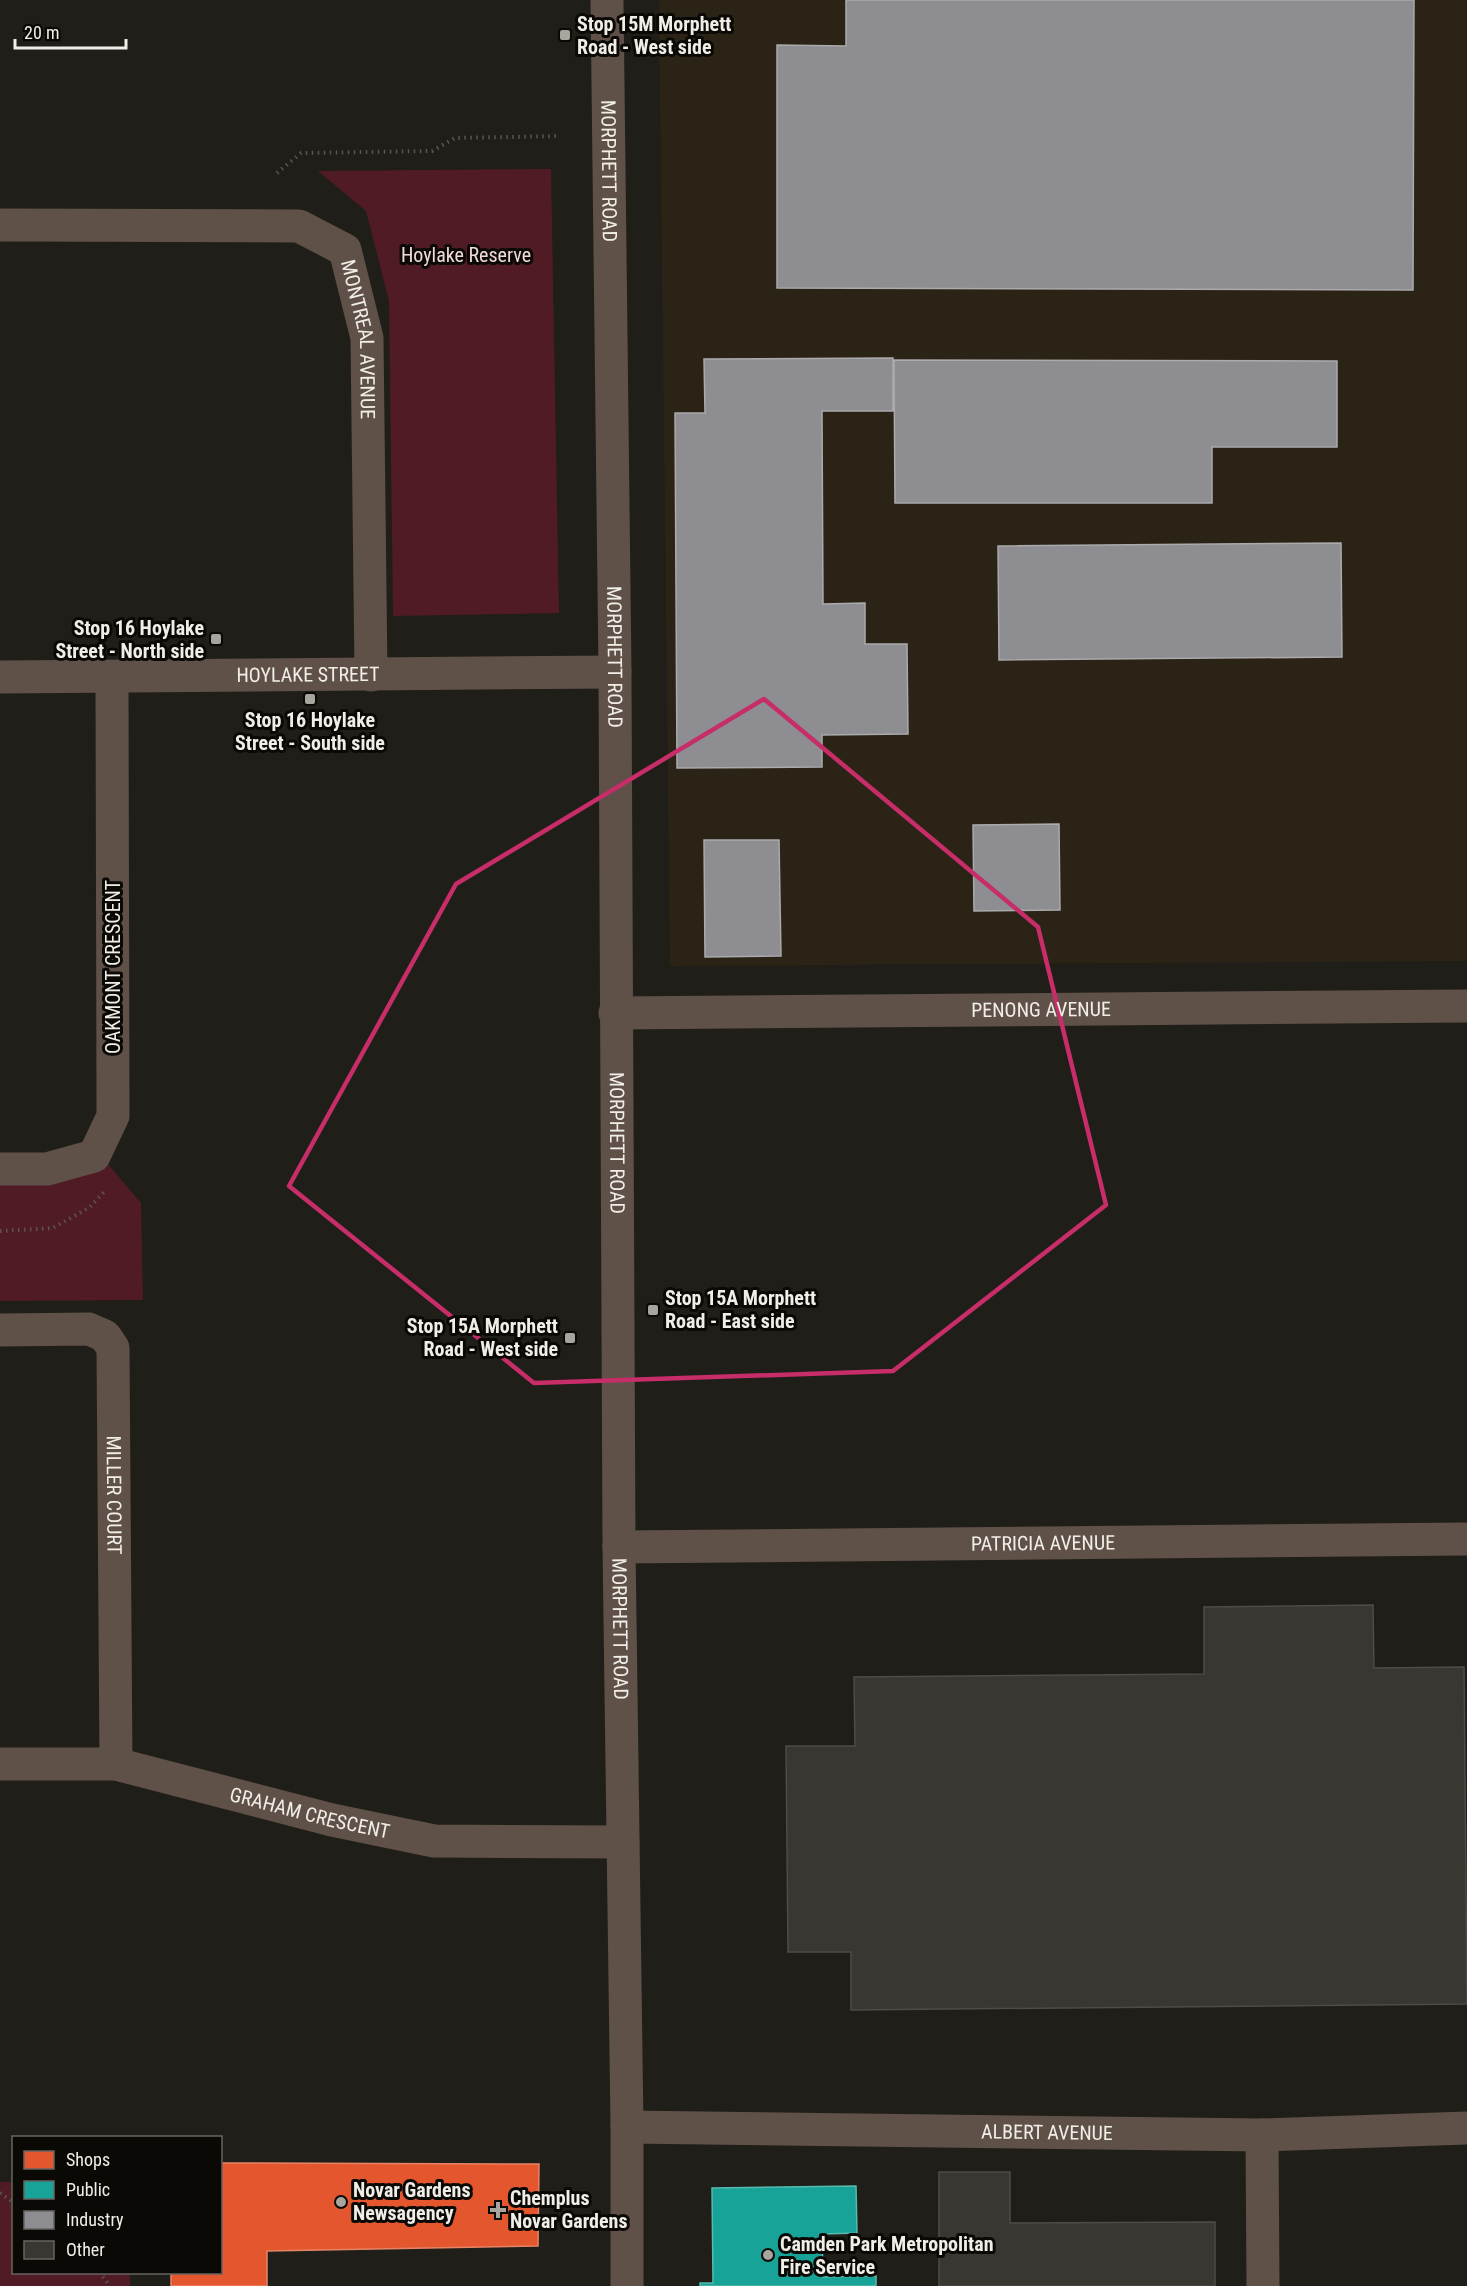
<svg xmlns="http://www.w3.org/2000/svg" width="1467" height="2286" font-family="'Roboto Condensed',sans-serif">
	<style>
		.built { fill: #2b2315 }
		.green { fill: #501b25 }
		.shops { fill: #e4572e; stroke: #e88466; stroke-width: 1.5 }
		.public { fill: #17a398; stroke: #58bab0; stroke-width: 1.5 }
		.industry { fill: #8d8d92; stroke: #abaaac; stroke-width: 1.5 }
		.building { fill: #383732; stroke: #4d4c46; stroke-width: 1.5 }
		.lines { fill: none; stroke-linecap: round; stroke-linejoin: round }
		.path { stroke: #5d544e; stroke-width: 4; stroke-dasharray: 1.5 4.5; stroke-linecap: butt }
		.minor { stroke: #5f5048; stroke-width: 33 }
		.tertiary { stroke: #5f5048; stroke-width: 33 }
		.marked { fill: none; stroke: #c72d69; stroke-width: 4.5; stroke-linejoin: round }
		.poi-dot { fill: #a8a59f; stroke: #0b0906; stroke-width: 2 }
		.labels { text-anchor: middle; stroke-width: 6; stroke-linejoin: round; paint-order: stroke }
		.poi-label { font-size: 20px; font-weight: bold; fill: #f1eee7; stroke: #0b0906; text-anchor: start }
		.street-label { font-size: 20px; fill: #f1eee7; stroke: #0b0906 }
		.park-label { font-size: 20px; fill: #f1d9dc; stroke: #0b0906 }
	</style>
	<rect width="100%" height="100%" fill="#201e18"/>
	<!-- built -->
	<path class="built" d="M659,0H1467V961L670,966Z"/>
	<!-- green -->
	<path class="green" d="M551,169L559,613L393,616L389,301L366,211L318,171Z
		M107,1163L141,1203L143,1300L0,1301V1180Z
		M0,2182H13L14,2272L130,2273V2286H0Z"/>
	<!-- shops -->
	<path class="shops" d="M220,2163L539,2164L538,2246L267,2251V2286H171V2272H220Z"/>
	<!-- public -->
	<path class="public" d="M856,2186L857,2233L822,2234L823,2277L876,2276V2286H700V2283H713L712,2188Z"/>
	<!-- industry -->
	<path class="industry" d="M846,0H1414L1413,290L777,288V45L846,46Z
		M893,358V411H822L823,604L865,603V644H907L908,734L822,735V767L677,768L675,413H705L704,359Z
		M894,360L1337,361V447H1212V503H895Z
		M1341,543L1342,657L999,660L998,546Z
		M1059,824L1060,910L974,911L973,825Z
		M704,840H779L781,956L705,957Z"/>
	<!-- building -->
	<path class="building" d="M1373,1605L1374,1668L1464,1667L1467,2004L851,2010V1952H788L786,1746H855L854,1677L1204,1674V1607Z
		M939,2172H1010V2223L1215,2222V2286H939Z"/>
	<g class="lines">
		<!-- path -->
		<path class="path" d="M277,173L301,153L432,151L455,138L560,136
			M0,1231L53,1228L90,1207L104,1192
			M0,2193L14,2203
			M99,2272L110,2286"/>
		<!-- minor -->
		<g class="minor">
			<path id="s1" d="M0,225L299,226L345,250L367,338L371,675"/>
			<path id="s2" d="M0,677L615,672"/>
			<path id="s3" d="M615,1013L1467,1006"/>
			<path d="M0,1169H47L94,1156L113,1116L112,677"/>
			<path id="s4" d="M0,1330L89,1329L105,1336L113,1348L116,1764"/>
			<path id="s5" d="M619,1547L1467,1539"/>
			<path id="s6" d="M0,1764H116L332,1820L434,1841L623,1842"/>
			<path id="s7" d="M627,2127L1262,2135L1467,2128"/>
			<path d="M1262,2135L1263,2286"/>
		</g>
		<!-- tertiary -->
		<path class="tertiary" id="s8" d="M607,0L615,672L619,1547L627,2127V2286"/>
	</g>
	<!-- marked area -->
	<path class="marked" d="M764,699L1038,927L1106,1205L893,1371L534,1383L289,1186L456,884Z"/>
	<!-- markers -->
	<g class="poi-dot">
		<rect x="559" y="29" width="12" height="12" rx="3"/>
		<rect x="210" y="633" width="12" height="12" rx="3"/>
		<rect x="304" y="693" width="12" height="12" rx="3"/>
		<rect x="647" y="1304" width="12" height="12" rx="3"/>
		<rect x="564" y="1332" width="12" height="12" rx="3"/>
		<circle cx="341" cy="2202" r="6"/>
		<path d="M495 2201h6v6h6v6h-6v6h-6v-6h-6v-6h6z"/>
		<circle cx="768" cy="2255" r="6"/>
	</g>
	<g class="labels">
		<!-- poi labels -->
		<g class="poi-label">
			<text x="577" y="31">Stop 15M Morphett<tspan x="577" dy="23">Road - West side</tspan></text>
			<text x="204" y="635" text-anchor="end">Stop 16 Hoylake<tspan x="204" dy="23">Street - North side</tspan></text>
			<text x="310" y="727" text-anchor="middle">Stop 16 Hoylake<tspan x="310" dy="23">Street - South side</tspan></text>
			<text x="665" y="1305">Stop 15A Morphett<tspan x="665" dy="23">Road - East side</tspan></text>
			<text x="558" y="1333" text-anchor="end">Stop 15A Morphett<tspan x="558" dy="23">Road - West side</tspan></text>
			<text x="353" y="2197">Novar Gardens<tspan x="353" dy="23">Newsagency</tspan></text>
			<text x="510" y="2205">Chemplus<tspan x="510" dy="23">Novar Gardens</tspan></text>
			<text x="780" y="2251">Camden Park Metropolitan<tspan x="780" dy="23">Fire Service</tspan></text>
		</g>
		<!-- street labels -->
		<g class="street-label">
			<text dy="7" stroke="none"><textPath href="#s8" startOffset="171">MORPHETT ROAD</textPath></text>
			<text dy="7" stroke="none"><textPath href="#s1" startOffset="442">MONTREAL AVENUE</textPath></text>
			<text dy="7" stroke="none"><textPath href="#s8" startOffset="657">MORPHETT ROAD</textPath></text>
			<text dy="7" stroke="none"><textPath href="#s2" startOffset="308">HOYLAKE STREET</textPath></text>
			<text transform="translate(113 967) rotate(-90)" y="7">OAKMONT CRESCENT</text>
			<text dy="7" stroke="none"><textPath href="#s3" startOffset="426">PENONG AVENUE</textPath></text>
			<text dy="7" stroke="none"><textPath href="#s8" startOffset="1143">MORPHETT ROAD</textPath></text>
			<text dy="7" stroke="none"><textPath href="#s4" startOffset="268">MILLER COURT</textPath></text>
			<text dy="7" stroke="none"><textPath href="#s5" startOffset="424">PATRICIA AVENUE</textPath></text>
			<text dy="7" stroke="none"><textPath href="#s8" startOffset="1629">MORPHETT ROAD</textPath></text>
			<text dy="7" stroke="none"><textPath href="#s6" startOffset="316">GRAHAM CRESCENT</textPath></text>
			<text dy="7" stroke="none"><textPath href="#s7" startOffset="420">ALBERT AVENUE</textPath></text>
		</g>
		<!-- park labels -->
		<g class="park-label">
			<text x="466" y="262">Hoylake Reserve</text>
		</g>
	</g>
	<!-- legend -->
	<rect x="12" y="2136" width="210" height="138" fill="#0b0906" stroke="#676560" stroke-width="1.5"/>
	<rect x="24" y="2151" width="30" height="18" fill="#e4572e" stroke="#676560" stroke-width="1.5"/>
	<text x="66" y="2166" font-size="18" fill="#f1eee7">Shops</text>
	<rect x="24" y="2181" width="30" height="18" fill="#17a398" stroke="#676560" stroke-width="1.5"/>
	<text x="66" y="2196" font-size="18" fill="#f1eee7">Public</text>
	<rect x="24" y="2211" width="30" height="18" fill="#8d8d92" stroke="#676560" stroke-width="1.5"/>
	<text x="66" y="2226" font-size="18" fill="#f1eee7">Industry</text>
	<rect x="24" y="2241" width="30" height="18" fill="#383732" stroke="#676560" stroke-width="1.5"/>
	<text x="66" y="2256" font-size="18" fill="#f1eee7">Other</text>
	<!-- scale -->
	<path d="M15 39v9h111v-9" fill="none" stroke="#f1eee7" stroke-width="3"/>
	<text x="24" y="39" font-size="18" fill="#f1eee7" stroke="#0b0906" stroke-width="4.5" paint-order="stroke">20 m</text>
</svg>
